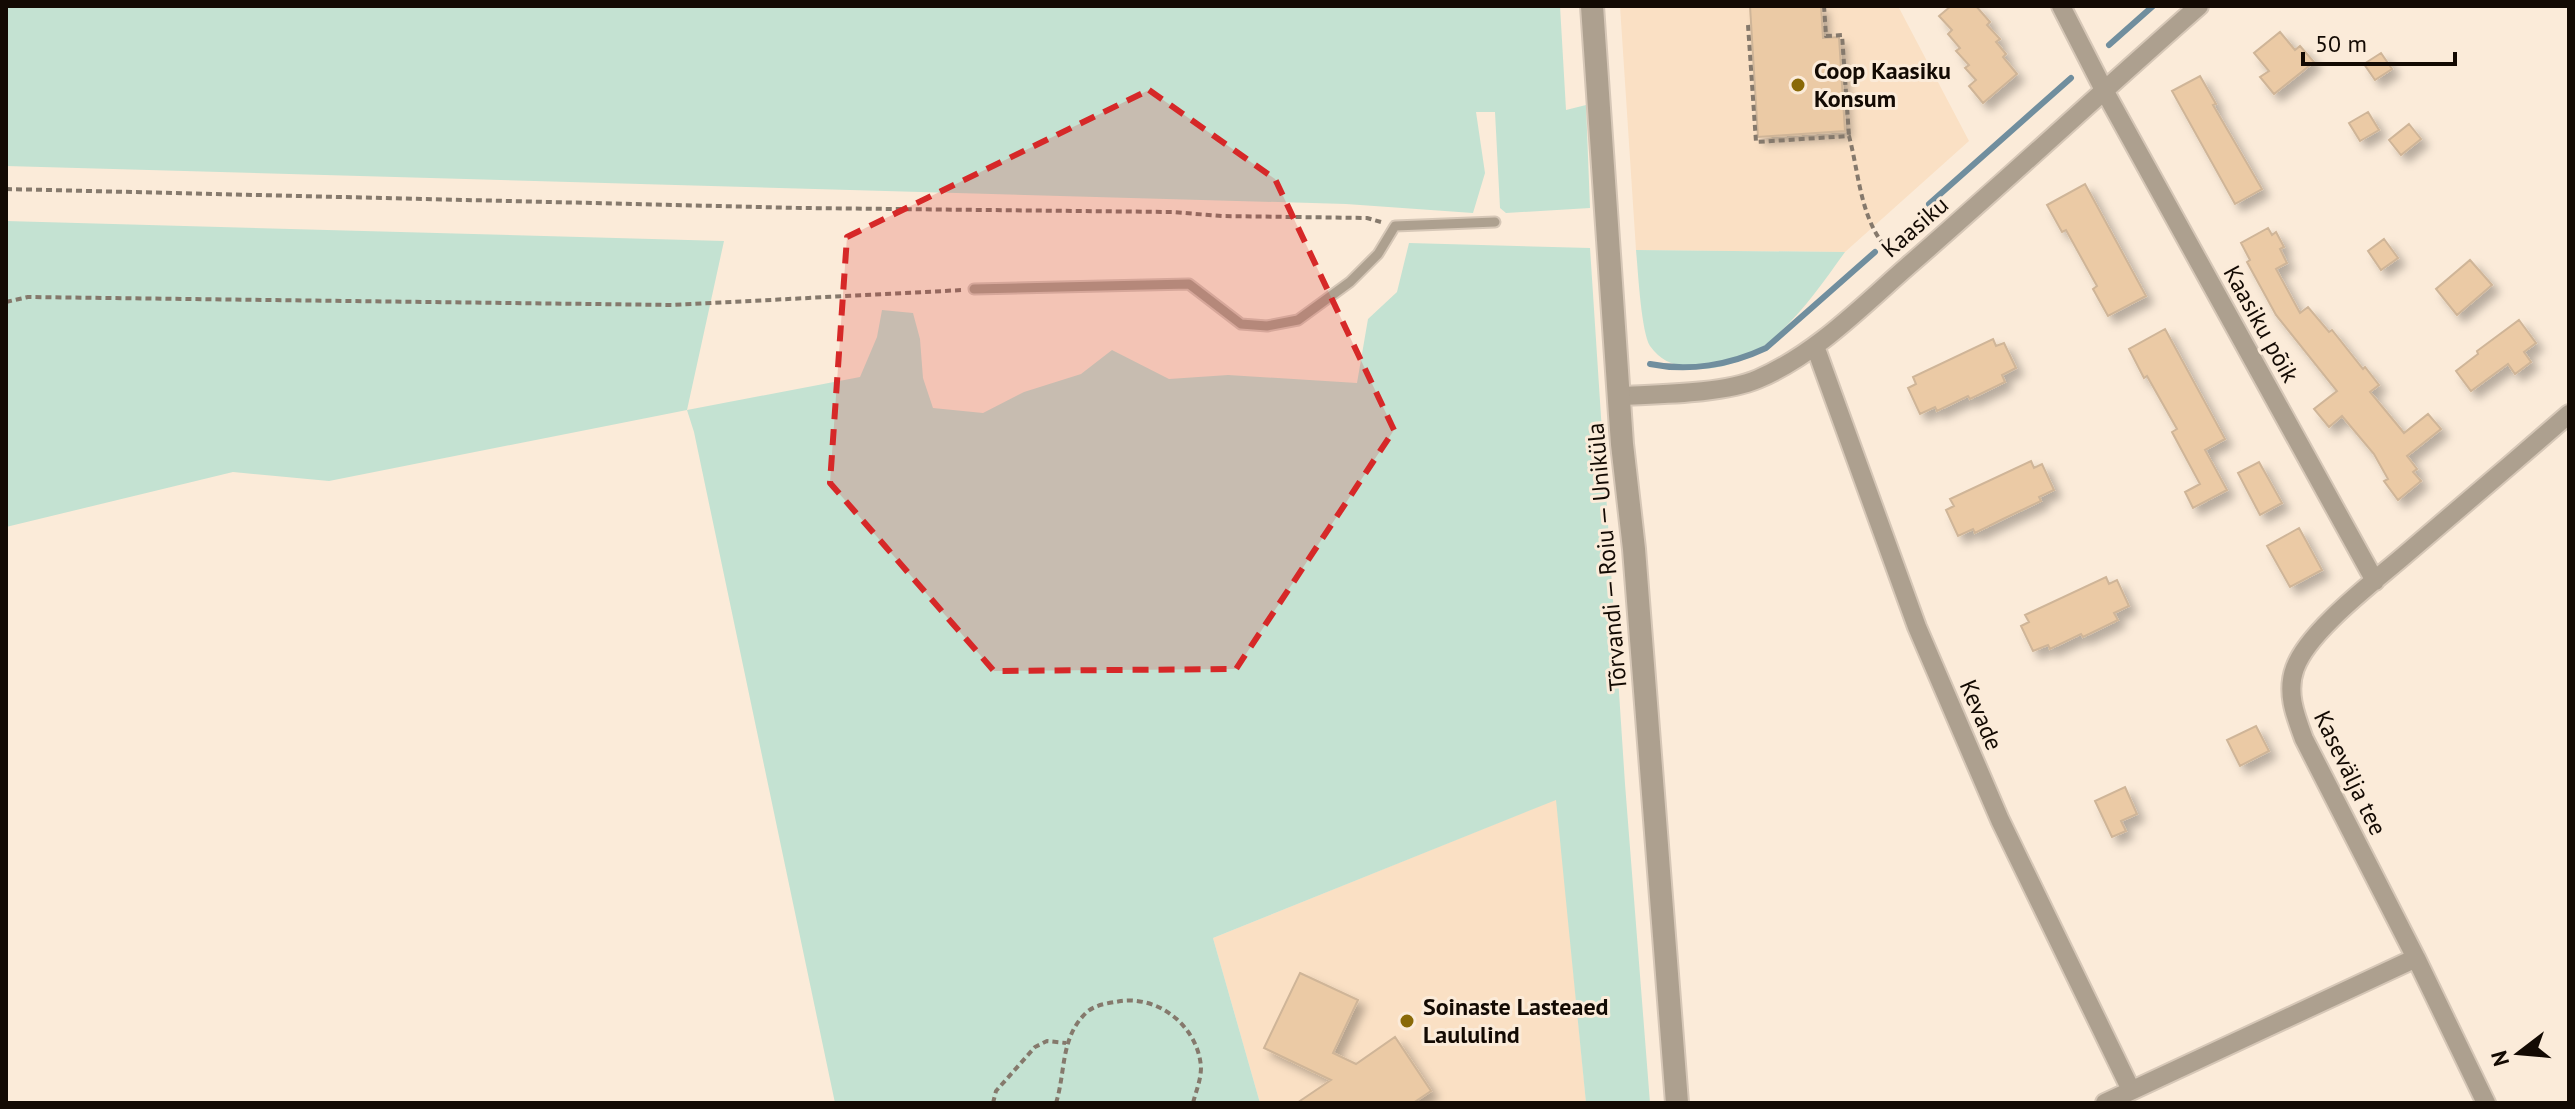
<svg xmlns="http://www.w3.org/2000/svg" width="2575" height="1109" font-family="'PT Sans',sans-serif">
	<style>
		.built { fill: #fae0c4 }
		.green { fill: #c4e2d2 }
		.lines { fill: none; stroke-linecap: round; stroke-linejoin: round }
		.stream { stroke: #708e9e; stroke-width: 6 }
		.building { fill: #ebcaa5; stroke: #cfb598; stroke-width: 2; filter: url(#shadow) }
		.service-casing { stroke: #d6c7b7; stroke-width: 13 }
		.minor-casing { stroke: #d6c7b7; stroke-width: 22 }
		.tertiary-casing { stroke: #d6c7b7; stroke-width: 26 }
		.path { stroke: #85796c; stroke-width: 4; stroke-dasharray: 6 4; stroke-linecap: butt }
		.service { stroke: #ada08f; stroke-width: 9 }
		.minor { stroke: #ada08f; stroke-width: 18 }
		.tertiary { stroke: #ada08f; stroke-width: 22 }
		.marked { fill: #d62828; fill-opacity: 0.2; stroke: #d62828; stroke-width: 6; stroke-dasharray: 16 10; stroke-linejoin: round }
		.poi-dot { fill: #896907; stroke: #fbebd9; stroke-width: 3 }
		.labels { text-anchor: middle; stroke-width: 6; stroke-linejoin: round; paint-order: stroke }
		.poi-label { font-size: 24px; font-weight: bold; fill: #130a03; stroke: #fbebd9; text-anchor: start }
		.street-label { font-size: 24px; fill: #130a03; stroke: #fbebd9 }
	</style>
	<defs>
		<filter id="shadow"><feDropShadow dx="7" dy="7" stdDeviation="4" flood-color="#0004"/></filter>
	</defs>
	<rect width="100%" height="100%" fill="#fbebd9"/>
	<!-- built -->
	<path class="built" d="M1620,6H1898L1969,141L1845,252L1636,250Z
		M1557,799L1586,1103H1260L1213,938Z"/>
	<!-- green -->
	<path class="green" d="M6,6H1560L1566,110L1586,105L1590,208L1506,213L1500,208L1495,112H1476L1485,173L1473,213L1346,204L6,166Z
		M6,221L724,241L687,410L860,377L877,337L882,310L913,313L920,339L923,378L933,408L983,413L1024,392L1081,374L1112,350L1169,379L1228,375L1357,383L1368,319L1397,292L1409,243L1590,248L1625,784L1650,1103H1586L1556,800L1213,938L1260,1103H835L694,432L687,410L329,481L233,472L6,527Z
		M1636,250L1845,252C1809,302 1757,381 1686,367C1671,364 1660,360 1650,346C1641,331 1638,270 1636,250Z"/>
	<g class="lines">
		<!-- stream -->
		<path class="stream" d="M2109,45L2153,6
			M1929,204L2071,78
			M1650,364C1689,372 1730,365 1766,348L1875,252"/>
	</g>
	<!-- building -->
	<path class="building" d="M1750,6H1821L1823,38L1839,37L1845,131L1758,137Z
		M1951,6H1976L1990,22L1987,25L2000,39L1996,42L2006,54L2003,57L2017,74L1983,103L1969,86L1976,80L1965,68L1969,65L1956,51L1960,48L1948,34L1952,30L1939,16Z
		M2280,32L2295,50L2300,46L2314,62L2274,94L2260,77L2269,71L2254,53Z
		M2381,53L2392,69L2375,80L2364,64Z
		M2200,76L2216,104L2213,105L2262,189L2235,204L2172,91Z
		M2368,112L2379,130L2360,141L2349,123Z
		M2409,124L2421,139L2401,155L2389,140Z
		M2085,184L2146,296L2108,316L2093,289L2097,286L2066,230L2062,232L2047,205Z
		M2268,228L2272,235L2276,232L2284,247L2280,249L2287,263L2276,269L2300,313L2308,307L2329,332L2332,330L2363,369L2365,367L2379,385L2370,392L2404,433L2428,414L2441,429L2407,456L2417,469L2413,472L2421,481L2398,500L2384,481L2388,479L2374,454L2342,416L2329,427L2314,409L2337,391L2276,315L2247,262L2250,260L2241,243Z
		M2384,239L2398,258L2381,270L2368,251Z
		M2470,260L2492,285L2457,315L2436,289Z
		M2519,320L2536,343L2524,352L2531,362L2515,374L2508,364L2471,391L2456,371L2478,354L2477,351Z
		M2165,329L2225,439L2205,450L2227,490L2193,508L2185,492L2200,484L2172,432L2177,429L2147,376L2144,378L2129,349Z
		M1993,339L1996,346L2004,343L2016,368L2002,375L2005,382L1970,399L1968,396L1937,411L1935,407L1920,414L1908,388L1916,384L1913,377Z
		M2031,461L2034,468L2042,464L2054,490L2039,497L2041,501L2003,519L1975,533L1973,529L1958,536L1946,510L1954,506L1950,499Z
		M2259,462L2282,503L2260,515L2238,473Z
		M2299,528L2322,570L2290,587L2267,546Z
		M2106,577L2109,584L2117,580L2129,606L2114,613L2118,620L2083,637L2081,634L2050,649L2048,645L2033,651L2021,626L2029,622L2025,615Z
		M2256,726L2269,751L2240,766L2227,740Z
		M2125,787L2137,814L2121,821L2126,831L2112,837L2095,801Z
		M1300,973L1358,1000L1333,1053L1356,1064L1395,1037L1431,1091L1413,1103H1297L1331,1080L1264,1048Z"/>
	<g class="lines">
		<!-- service casing -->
		<g class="service-casing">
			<path id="service" d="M974,289L1189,284L1241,324L1267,326L1298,320L1350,282L1378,254L1395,226L1495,222"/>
		</g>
		<!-- minor casing -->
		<g class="minor-casing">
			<path id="minor" d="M2061,6L2104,90L2375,581
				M1815,346L1917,627L2000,820L2131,1090
				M1620,396C1659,394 1723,394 1758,379C1816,354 1861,307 1908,266C2006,181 2101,92 2199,6
				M2105,1103L2416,958
				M2486,1103L2416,958L2304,739C2295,715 2286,692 2295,668C2308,631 2375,581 2406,554C2460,508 2515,461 2569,414"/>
		</g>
		<!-- tertiary casing -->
		<g class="tertiary-casing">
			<path id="tertiary" d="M1592,6L1622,444L1634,549L1677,1103"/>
		</g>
		<!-- path -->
		<path class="path" d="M1824,6L1826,36L1842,35L1849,136
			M1748,25L1756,142L1849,136C1860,177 1860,224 1893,255
			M6,189L801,208L1172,212L1222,216L1367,218L1381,222
			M6,302L28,297L672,305L963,290
			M993,1103L996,1091L1035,1047L1047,1041L1066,1043
			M1056,1103C1066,1071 1060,1037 1087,1012C1096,1004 1110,1003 1121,1001C1161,996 1198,1028 1201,1067C1201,1080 1196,1091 1193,1103"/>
		<!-- service -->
		<use href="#service" class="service"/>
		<!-- minor -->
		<use href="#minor" class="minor"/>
		<!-- tertiary -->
		<use href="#tertiary" class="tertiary"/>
	</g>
	<!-- marked area -->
	<path class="marked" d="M1149,90L1275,179L1394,430L1236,669L994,671L830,483L847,237Z"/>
	<!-- markers -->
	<g class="poi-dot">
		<circle cx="1798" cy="85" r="8"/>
		<circle cx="1407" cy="1021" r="8"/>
	</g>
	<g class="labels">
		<!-- poi labels -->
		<g class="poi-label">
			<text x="1814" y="79">Coop Kaasiku<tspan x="1814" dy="28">Konsum</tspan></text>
			<text x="1423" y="1015">Soinaste Lasteaed<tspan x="1423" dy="28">Laululind</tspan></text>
		</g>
		<!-- street labels -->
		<g class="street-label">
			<text transform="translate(1915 227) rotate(-41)" y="8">Kaasiku</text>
			<text transform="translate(2261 324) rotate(61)" y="8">Kaasiku põik</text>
			<text transform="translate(1607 557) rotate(-95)" y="8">Tõrvandi — Roiu — Uniküla</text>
			<text transform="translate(1981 715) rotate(67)" y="8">Kevade</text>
			<text transform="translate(2350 773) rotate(64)" y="8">Kasevälja tee</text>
		</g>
	</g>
	<!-- border -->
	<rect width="2575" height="1109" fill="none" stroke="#130a03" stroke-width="16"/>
	<!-- north arrow -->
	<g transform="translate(2519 1053) rotate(254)" stroke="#fbebd9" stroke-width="6" paint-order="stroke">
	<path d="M0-6L14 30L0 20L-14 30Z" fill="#130a03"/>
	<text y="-12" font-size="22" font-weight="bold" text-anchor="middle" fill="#130a03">N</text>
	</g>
	<!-- scale -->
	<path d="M2303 52v12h152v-12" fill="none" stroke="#130a03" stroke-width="4"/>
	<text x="2315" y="52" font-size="24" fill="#130a03" stroke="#fbebd9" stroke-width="6" paint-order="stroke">50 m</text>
</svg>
